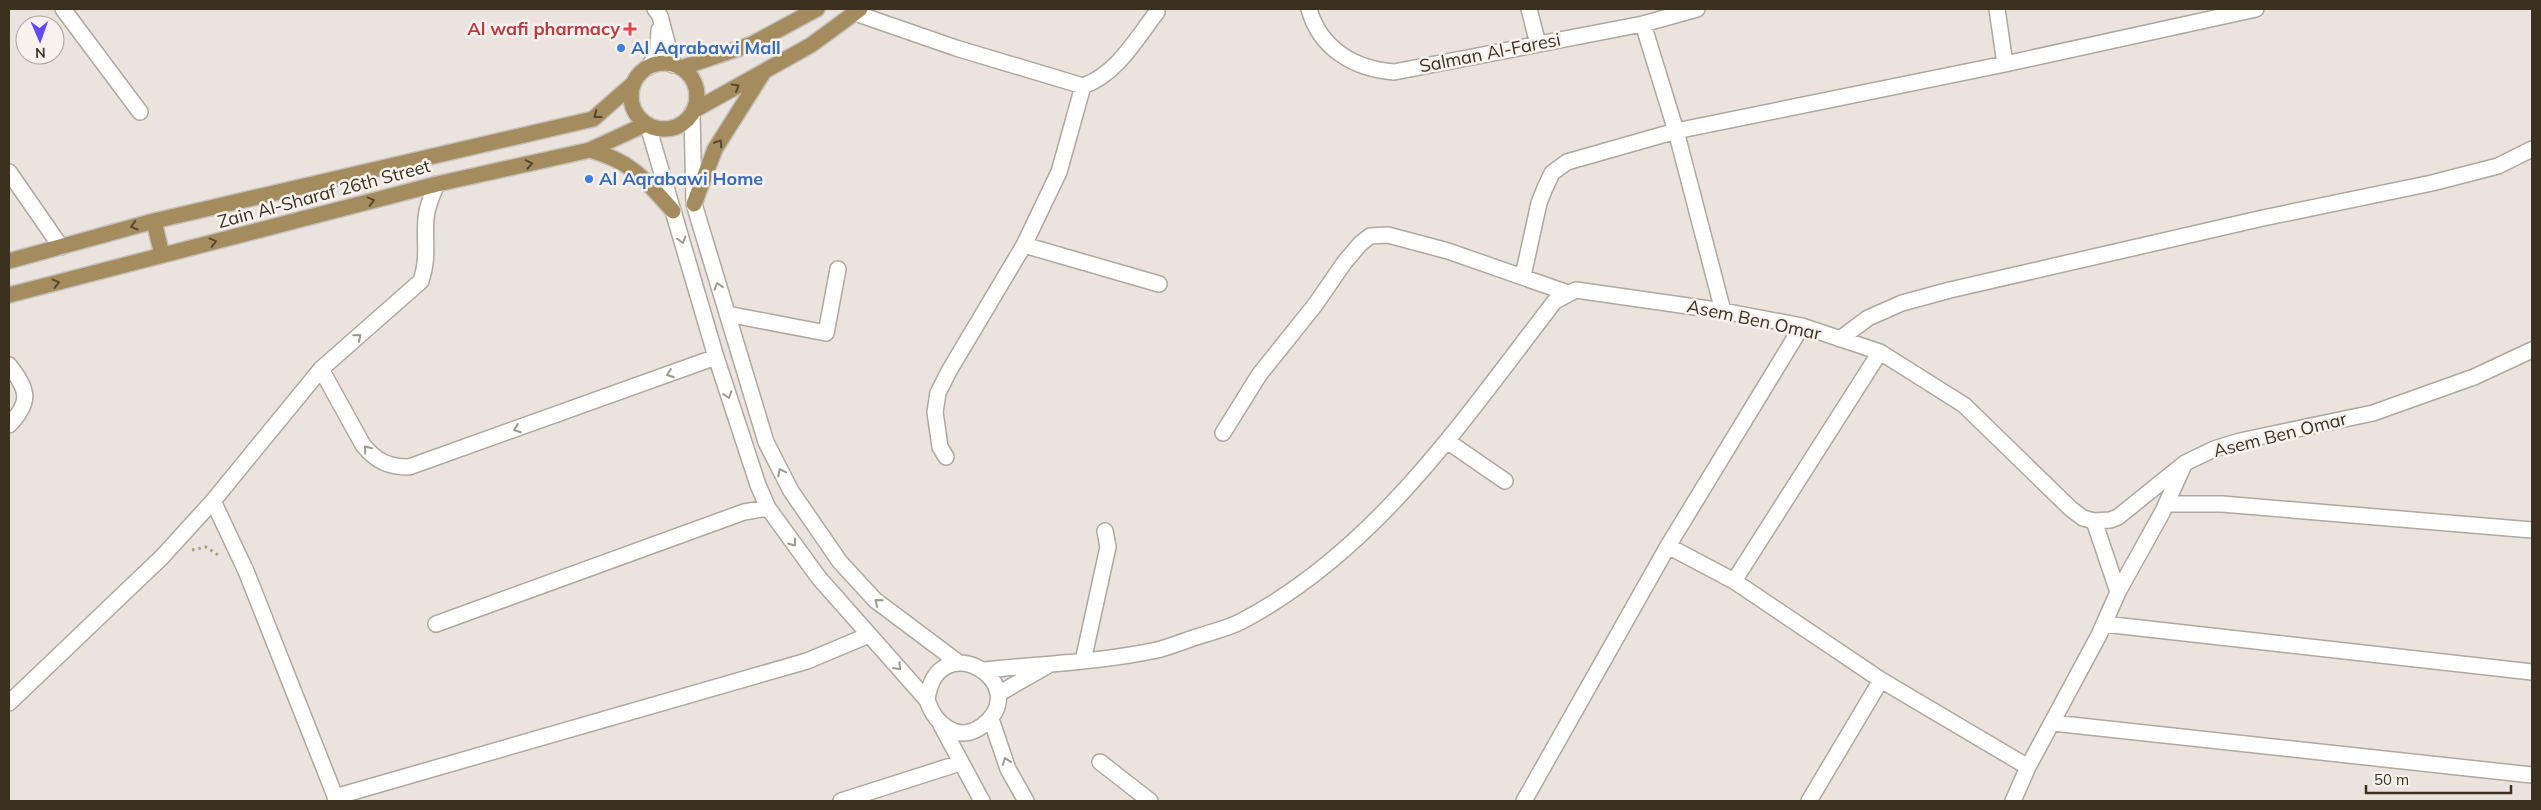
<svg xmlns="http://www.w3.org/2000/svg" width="2541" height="810" font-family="Mulish,sans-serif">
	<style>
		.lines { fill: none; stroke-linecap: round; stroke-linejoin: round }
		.minor-casing { stroke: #b0a79d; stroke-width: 18 }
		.major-casing { stroke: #c4c1bc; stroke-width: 18 }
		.path { stroke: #b29c7b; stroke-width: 3; stroke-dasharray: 2.5 4; stroke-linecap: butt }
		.minor { stroke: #fff; stroke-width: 15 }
		.major { stroke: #a58c5e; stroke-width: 15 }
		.oneway { stroke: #56482e }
		.oneway2 { stroke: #9e988e }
		.health-dot { fill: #e0444e; stroke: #f8f2ef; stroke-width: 2 }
		.shop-dot { fill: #3f7fe0; stroke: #f8f2ef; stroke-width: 2 }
		.labels { text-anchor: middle; stroke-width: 5; stroke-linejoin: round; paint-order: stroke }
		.health-label { font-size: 18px; font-weight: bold; fill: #be3a42; stroke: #f8f2ef; text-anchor: end }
		.shop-label { font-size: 18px; font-weight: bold; fill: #366cbe; stroke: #f8f2ef; text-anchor: start }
		.street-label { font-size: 18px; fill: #3c311e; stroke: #f8f2ef }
	</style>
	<rect width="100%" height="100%" fill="#ebe4de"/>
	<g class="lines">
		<!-- minor casing -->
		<g class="minor-casing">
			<path id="minor" d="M63,9L140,112
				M655,9L660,16L673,65
				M1309,9C1320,49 1355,69 1394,72L1643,24L1697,9
				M1529,9L1538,44
				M1997,9L2005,64
				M855,13L956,48L1083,86L1059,172L1024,245L949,371L938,393L935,412L940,447L946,457
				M1643,24L1676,131L1723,311
				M649,67L658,51L659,30
				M1083,86C1117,74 1136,39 1157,12
				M692,113L694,204L766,442L791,491L840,562L875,600L959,663
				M648,126L716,357L758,485L768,508L819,578L927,700C935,724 958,744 982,726C1037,684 937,623 927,700
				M9,172L61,247
				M1024,245L1159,284
				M1523,276L1539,203L1545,188L1552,173L1567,162L1676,131L2005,64L2256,9
				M727,314L826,333L838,269
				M1840,339L1868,318L1902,303L1950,290L2263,218L2432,183L2498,166L2532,149
				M9,365C28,390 32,401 9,425
				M321,369L363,445C376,461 388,467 409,467L716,357
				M1223,433L1259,375L1315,305L1344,263L1360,244L1370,236L1388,235L1448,251L1568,293
				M1447,441L1505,481
				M213,501L246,571L337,801
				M2166,504H2222L2532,530
				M2094,521L2118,592
				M1668,546L1734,581L1881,680L2028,767
				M1734,581L1880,352
				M436,624L744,512L768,508
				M2104,624L2532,672
				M1083,661L1108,547L1105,531
				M985,670C1042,664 1101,662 1157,650C1169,647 1182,642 1193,638C1208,633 1226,629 1240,622C1376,551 1463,420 1555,301L1576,290L1723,311L1802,326L1880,352L1964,405L2071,509L2083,518L2094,521L2110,520L2118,517L2185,463L2214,449L2240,441L2373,413L2474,377L2532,350
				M998,694L1047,666
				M9,703L162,557L213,501L321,369L421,281C429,258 424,242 426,218C427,206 432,195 437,184
				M991,719L1008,769L1026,801
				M2053,723L2532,775
				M941,725L982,801
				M1100,762L1150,801
				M335,797L807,661L869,635
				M841,801L960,763
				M1524,801L1668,546L1802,326
				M1809,801L1881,680
				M2013,801L2028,767L2099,635L2118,592L2163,511L2183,467"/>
		</g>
		<!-- major casing -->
		<g class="major-casing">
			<path id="major" d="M631 96a33 33 0 1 1 66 0a33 33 0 1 1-66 0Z
				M681,68L752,44L817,9
				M693,111L811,45L860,9
				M590,150C633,162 645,180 673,211
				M694,204L715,149L763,73
				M154,221L162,255
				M9,261L154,221L593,119L634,83
				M9,295L437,184L590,150L646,124"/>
		</g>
		<!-- path -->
		<path class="path" d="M192,550L206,547L218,555"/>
		<!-- minor -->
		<use href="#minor" class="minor"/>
		<!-- major -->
		<use href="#major" class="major"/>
	</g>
	<!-- one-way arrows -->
	<defs><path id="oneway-chevron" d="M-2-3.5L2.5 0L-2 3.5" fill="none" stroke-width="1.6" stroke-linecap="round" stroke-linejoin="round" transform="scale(1.25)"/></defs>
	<g class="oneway">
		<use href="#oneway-chevron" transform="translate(736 87) rotate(-30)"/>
		<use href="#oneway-chevron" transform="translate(597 115) rotate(143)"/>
		<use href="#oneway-chevron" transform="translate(719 143) rotate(-58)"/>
		<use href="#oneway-chevron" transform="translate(529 164) rotate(-11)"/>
		<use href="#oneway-chevron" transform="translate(371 201) rotate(-15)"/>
		<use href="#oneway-chevron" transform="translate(134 226) rotate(164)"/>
		<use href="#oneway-chevron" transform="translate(213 242) rotate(-15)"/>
		<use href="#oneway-chevron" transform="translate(56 283) rotate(-14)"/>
	</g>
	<g class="oneway2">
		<use href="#oneway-chevron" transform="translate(682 240) rotate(74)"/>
		<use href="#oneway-chevron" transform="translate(718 286) rotate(-107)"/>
		<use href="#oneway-chevron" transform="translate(358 337) rotate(-40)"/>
		<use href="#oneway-chevron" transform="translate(670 374) rotate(160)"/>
		<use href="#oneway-chevron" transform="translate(728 395) rotate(72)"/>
		<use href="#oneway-chevron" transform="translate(517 429) rotate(160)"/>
		<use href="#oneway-chevron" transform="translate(367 449) rotate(-129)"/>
		<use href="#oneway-chevron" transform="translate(781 472) rotate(-117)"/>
		<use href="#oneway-chevron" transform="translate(793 543) rotate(54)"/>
		<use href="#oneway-chevron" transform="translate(878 602) rotate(-140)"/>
		<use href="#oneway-chevron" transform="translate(898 667) rotate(48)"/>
		<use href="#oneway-chevron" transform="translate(1006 761) rotate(-110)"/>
	</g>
	<!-- markers -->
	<path class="health-dot" d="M627.5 21.5h5v5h5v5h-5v5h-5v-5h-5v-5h5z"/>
	<g class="shop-dot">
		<circle cx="621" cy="48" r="5"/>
		<circle cx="589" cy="179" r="5"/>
	</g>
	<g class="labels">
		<!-- health labels -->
		<g class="health-label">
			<text x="620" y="35">Al wafi pharmacy</text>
		</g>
		<!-- shop labels -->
		<g class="shop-label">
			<text x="631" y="54">Al Aqrabawi Mall</text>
			<text x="599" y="185">Al Aqrabawi Home</text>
		</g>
		<!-- street labels -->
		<g class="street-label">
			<text transform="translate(1490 53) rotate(-11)" y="6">Salman Al-Faresi</text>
			<text transform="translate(324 194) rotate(-15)" y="6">Zain Al-Sharaf 26th Street</text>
			<text transform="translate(1754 320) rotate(12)" y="6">Asem Ben Omar</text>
			<text transform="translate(2280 435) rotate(-14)" y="6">Asem Ben Omar</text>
		</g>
	</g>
	<!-- border -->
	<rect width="2541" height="810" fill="none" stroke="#3c311e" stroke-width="20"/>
	<!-- north arrow -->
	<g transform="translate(40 40) rotate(178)"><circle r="24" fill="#f8f2ef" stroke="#ada59b"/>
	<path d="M0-4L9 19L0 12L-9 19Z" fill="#6448ff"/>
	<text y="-8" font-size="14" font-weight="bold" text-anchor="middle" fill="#3c311e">N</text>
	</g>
	<!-- scale -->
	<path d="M2366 785v8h145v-8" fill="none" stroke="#3c311e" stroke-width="2.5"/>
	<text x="2374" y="785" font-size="15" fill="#3c311e" stroke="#f8f2ef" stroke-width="4" paint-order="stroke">50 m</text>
</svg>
